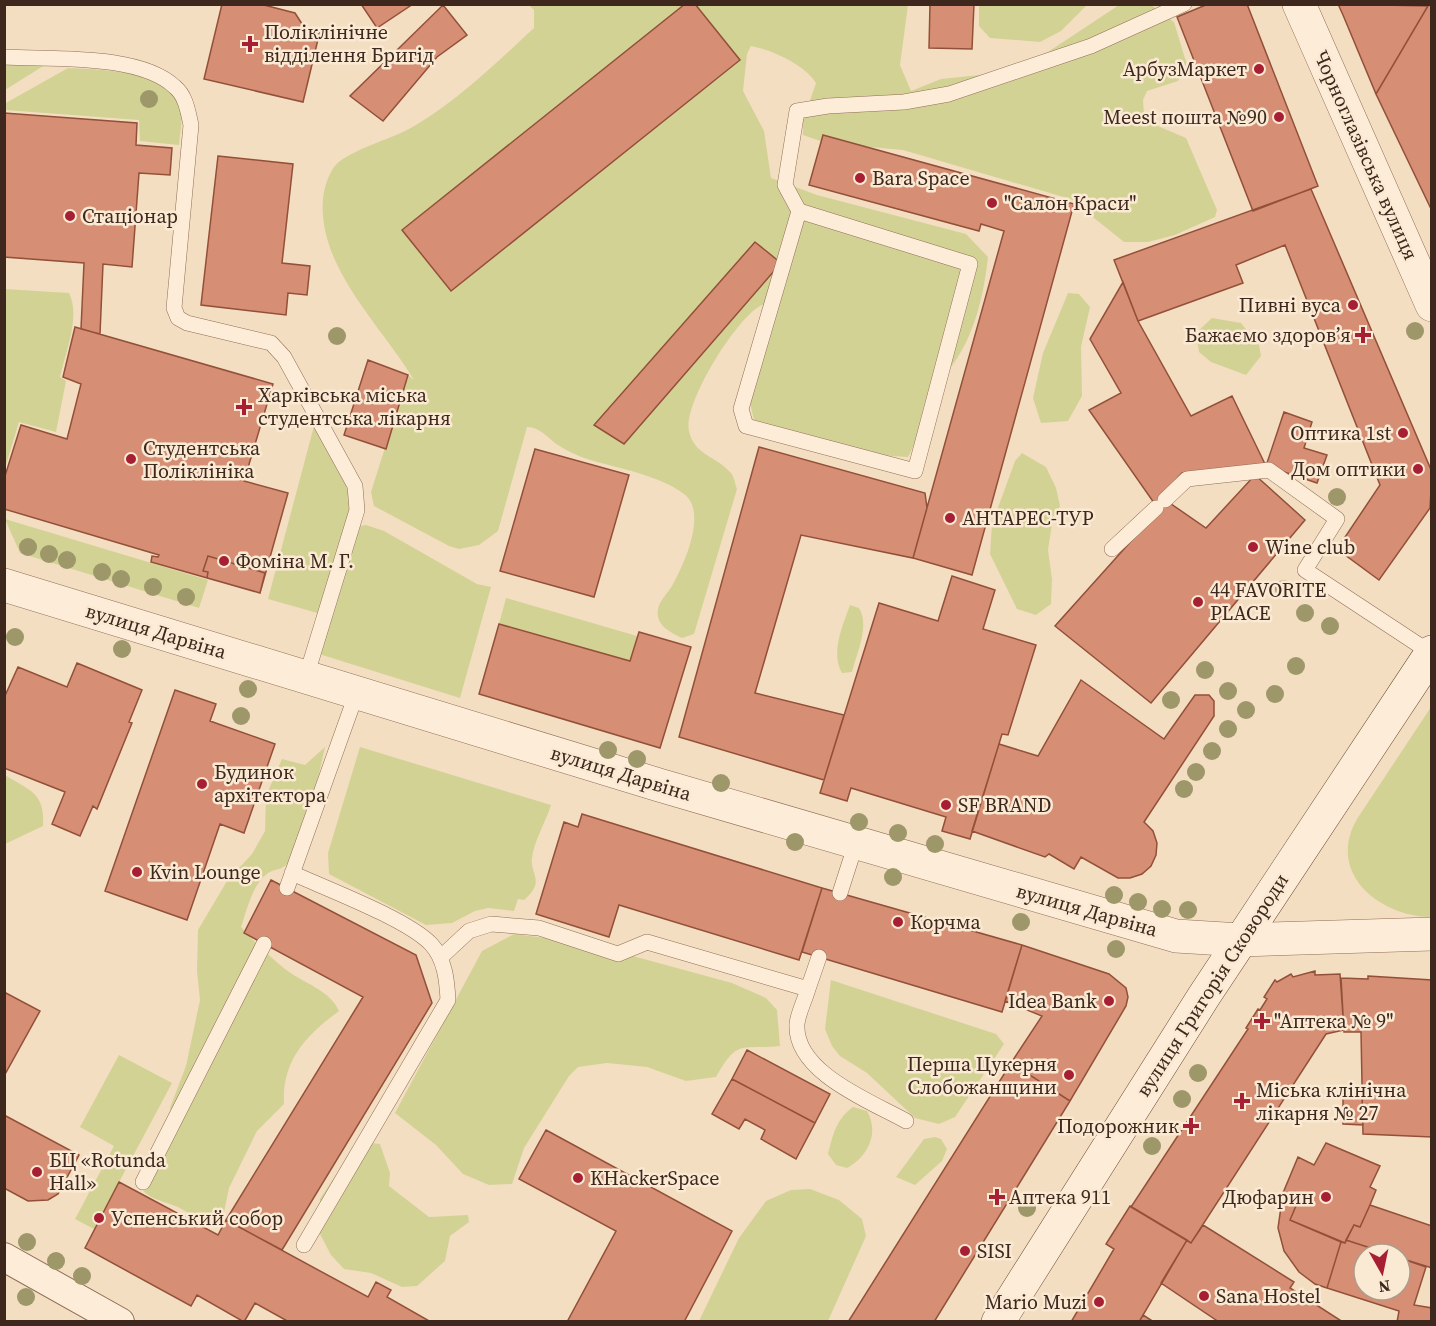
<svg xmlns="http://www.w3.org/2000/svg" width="1436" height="1326" font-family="'Source Serif 4',serif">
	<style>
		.green { fill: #d3d295 }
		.building { fill: #d68e74; stroke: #935039; stroke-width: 1.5 }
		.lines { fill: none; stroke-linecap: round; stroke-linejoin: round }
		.service-casing { stroke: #906d57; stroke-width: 16 }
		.minor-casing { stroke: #906d57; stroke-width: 30 }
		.tertiary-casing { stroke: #906d57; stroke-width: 34 }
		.secondary-casing { stroke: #724e3a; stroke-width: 34 }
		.service { stroke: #fdecd7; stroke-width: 15 }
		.minor { stroke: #fdecd7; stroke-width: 28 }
		.tertiary { stroke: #fdecd7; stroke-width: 33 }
		.secondary { stroke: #fdecd7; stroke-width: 33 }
		.tree { fill: #9d9769 }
		.poi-dot { fill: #a71f33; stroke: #fae9d3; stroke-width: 2 }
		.labels { text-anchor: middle; stroke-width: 5; stroke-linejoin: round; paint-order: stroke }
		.poi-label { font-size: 20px; fill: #3e281d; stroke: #fae9d3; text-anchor: start }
		.street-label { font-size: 20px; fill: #3e281d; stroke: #fae9d3 }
	</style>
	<rect width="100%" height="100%" fill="#f3dec2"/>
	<!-- green -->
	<path class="green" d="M528,4L908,5L900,65L911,91L941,79L1009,72L1048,52L1119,5H1151L1174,22L1187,65L1178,81L1147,91L1143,100L1144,116L1153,124L1186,138L1217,210L1215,217L1175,235L1148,242H1124L1089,214L1077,201L903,150L826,143L803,135V121L816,83C804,64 772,50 751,46L747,54L743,91L764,131L771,178L817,195L966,234L988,257C984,294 975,333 954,363C948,372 936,377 931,387C920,409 921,436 908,457C864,456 794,437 754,420L750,403L778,303C772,303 764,303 760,306C735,320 683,404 689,431C694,455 716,456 730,472C734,475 735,484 737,489L694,634L682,638C670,632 655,625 658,609C659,602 668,592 672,586C684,565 708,512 684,494C661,476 618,468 590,460C581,457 569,452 561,447C549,440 541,427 527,427L498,531L479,545L459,549L449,546L374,506L371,492L408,375L414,380C389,339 354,303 334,258C322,230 316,194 334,167C344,153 386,140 403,132C449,109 496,63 534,28V10Z
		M979,5V4L1087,5L1061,31L1040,42L990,38L979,26Z
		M5,61L48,63L5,90Z
		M68,68C98,70 167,69 180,102C184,113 180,133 179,145L140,141L139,120L5,110L4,104Z
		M5,289L69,293C81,317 65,353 60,377L66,381L56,432L19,422L5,468Z
		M1068,293L1079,294L1090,307L1081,347L1082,396L1068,421L1041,423L1033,398L1043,353Z
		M1212,318L1241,323L1259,345L1261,356L1246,375L1211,362L1199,352L1196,333Z
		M314,426C330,453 351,480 350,512L321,614L268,599Z
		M1022,453L1046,467L1056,488L1060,506L1052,524L1048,550L1052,579L1051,604L1036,615L1017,609L990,554L992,524L1015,461Z
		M5,519L208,580L199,608L20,553Z
		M366,525L384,531L477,584L491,587L460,698L319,654L360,526Z
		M506,598L637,636L630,661L499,624Z
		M850,605L859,608C870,626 857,652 852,672L842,673C830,653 843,625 850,605Z
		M1431,707V917C1379,916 1326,873 1357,819Z
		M325,747L319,774L291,860C280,873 276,867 267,874C252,885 247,910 241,927C254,942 269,956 285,969C303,983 330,990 339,1011C305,1036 282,1061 284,1104L257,1131L229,1188L224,1212L201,1220C192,1216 184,1209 175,1206C158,1199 140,1198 137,1176C159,1162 169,1152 178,1128L170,1108L186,1066L200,1000L197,971L198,930L227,881L252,854L265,831L266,796L282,759L305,765Z
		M360,747L551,805C546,821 534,841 532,858C530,875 546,881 524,900L518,899L514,911L488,908L475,911L452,923L426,925L329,874L328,853Z
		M5,775C30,791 45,792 43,826L5,844Z
		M514,934L585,943L732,983L766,998L777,1010L780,1046C741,1050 738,1038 716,1077L686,1081L647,1067L607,1063L578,1067L569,1076L524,1148L512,1184L489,1185L463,1174L436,1145L395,1113L482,951Z
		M831,980L996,1034L1004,1044L955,1117L939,1124L915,1118L867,1073L840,1056L832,1046L825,1029Z
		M119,1055L172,1083L94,1229L75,1219L114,1146L80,1127Z
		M853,1107L867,1111C880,1134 867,1157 847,1168L836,1165L828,1154C833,1135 836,1119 853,1107Z
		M935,1137L941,1139L947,1149L942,1161L915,1185L896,1177L924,1139Z
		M371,1143L380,1144L390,1173L389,1186L429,1217L468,1215L469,1222L450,1236L445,1261L417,1286L402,1287L371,1273L344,1269L331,1255L320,1234V1199L349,1155Z
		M810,1189L839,1200L862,1219L866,1236L828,1321H699L739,1238L766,1201L791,1190Z"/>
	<!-- building -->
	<path class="building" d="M222,4H260L295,13L304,27L320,31L303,102L204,79Z
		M361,4H413L377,28Z
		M685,4H695L740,60L451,291L402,230Z
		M930,4H974L972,49L929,48Z
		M1208,4H1247L1318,186L1253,211L1177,17Z
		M1338,4L1428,6L1376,94L1343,15Z
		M1429,4H1432V211L1376,94Z
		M443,5L467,35L437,57L383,121L350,96Z
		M4,113L137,123L136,145L172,148L170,175L139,173L132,267L103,264L100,334L81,329L84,263L4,257Z
		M823,135L1074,204L972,575L913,558L1004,231L981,224L979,231L809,185Z
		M218,156L293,164L282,263L310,266L307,295L288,293L286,315L201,305Z
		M1311,189L1432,472L1430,508L1379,580L1337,549L1380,485L1285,245L1236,265L1243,283L1138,321L1114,260Z
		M755,242L781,263L624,444L594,425Z
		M1123,282L1138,321L1191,416L1232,396L1266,466L1182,473L1161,497L1206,528L1255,475L1305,520L1151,703L1055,626L1159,510L1089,410L1121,393L1090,339Z
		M75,327L273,384L244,481L288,493L260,593L151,562L152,556L158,557L159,555L4,509V479L21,425L67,439L81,384L63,377Z
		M368,360L408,375L386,449L344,435Z
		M1284,412L1312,422L1304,448L1327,455L1317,483L1266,466Z
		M759,447L925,493L927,508L913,558L801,535L755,693L844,715L824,780L679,737Z
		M535,449L629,475L594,597L500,571Z
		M208,556L265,573L260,593L207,578L208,572L203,571Z
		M952,576L995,590L983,629L1036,645L1008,735L1002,734L970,839L942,831L946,817L851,788L847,801L820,793L879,603L938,621Z
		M499,624L630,661L639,632L691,647L660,748L479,694Z
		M77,663L142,690L129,722L132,723L97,809L93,806L80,836L52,824L65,792L4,768V698L18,667L67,687Z
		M1081,680L1164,739L1195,695H1209L1214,701V716L1144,822L1153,831L1157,843L1156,855L1151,866L1142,874L1130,878H1118L1081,857L1074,869L1049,854L1045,857L972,831L999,744L1038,756Z
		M175,690L216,704L210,721L275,744L244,833L220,824L187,920L105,891Z
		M582,814L822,888L799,960L619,905L609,937L536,914L564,822L578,827Z
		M271,880L416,955L432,1003L282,1250L226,1220L363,997L244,933Z
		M822,888L1022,945L1002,1012L802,952Z
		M1022,945L1109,974L1126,988L1128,997L1126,1006L1070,1101L1011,1063L1042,1016L1005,1001Z
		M1315,971V975L1340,974L1344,1030L1326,1034L1191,1243L1131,1207L1248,1029L1246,1028L1258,1009L1260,1010L1267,999L1264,997L1275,980L1277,982L1291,974L1293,977Z
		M1368,976L1432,980V1137L1363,1134L1361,1032H1344L1341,978L1368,979Z
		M4,992L40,1011L4,1076Z
		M747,1050L830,1094L815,1123L732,1079Z
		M1011,1063L1070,1101L934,1322H848Z
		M732,1079L815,1123L796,1159L761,1139L765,1130L745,1119L739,1129L712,1114Z
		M1343,1095L1362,1096L1363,1125L1343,1124Z
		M4,1115L79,1155L58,1194L48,1200L28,1201L4,1188Z
		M546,1130L732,1231L684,1322H567L616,1231L519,1179Z
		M1326,1143L1380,1166L1370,1187L1376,1190L1370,1205L1360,1227L1354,1225L1345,1243L1290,1220L1298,1201L1283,1193L1298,1157L1314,1165Z
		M119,1182L218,1235L226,1220L368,1297L376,1282L391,1290L387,1297L431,1322H289L255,1303L244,1322L197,1295L191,1306L85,1248Z
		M1283,1193L1298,1201L1290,1220L1341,1242L1327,1288L1315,1284L1299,1272L1284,1251L1278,1228Z
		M1370,1205L1432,1226V1268L1400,1258V1254H1389L1346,1240L1354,1225L1360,1227Z
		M1130,1206L1187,1240L1139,1322H1071L1114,1249L1106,1244Z
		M1203,1225L1294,1282L1290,1288L1343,1322H1219L1161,1283L1187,1240L1191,1243Z
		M1346,1240L1389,1254H1364V1290H1400V1258L1426,1267L1414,1305L1432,1308V1322H1397L1399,1311L1327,1288L1341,1242L1345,1243Z
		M1143,1315L1154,1322H1139Z"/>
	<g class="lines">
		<!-- service casing -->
		<g class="service-casing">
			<path id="service" d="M4,57C51,60 139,53 175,87C186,96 188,112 191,125L174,308L178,318L187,323L271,343L284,357L355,486L357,510L306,677
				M799,211L970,264L915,471L746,426L741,409L799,211L785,185L797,111L828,106L904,102L949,94L1091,46L1184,4
				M1165,500L1187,479L1269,470L1337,519L1305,570L1431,653
				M1112,549L1156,508
				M292,873C327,889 407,919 431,944C445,959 447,981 448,1000L304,1245
				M287,888L357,692
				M840,893L856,843
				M440,958L469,931L491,924L539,928L618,954L647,942L808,989C805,1000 798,1013 797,1024C794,1072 870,1101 906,1121
				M808,989L819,957
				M143,1182L264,944"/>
		</g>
		<!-- minor casing -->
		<g class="minor-casing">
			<path id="minor" d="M4,1257L120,1322"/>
		</g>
		<!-- tertiary casing -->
		<g class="tertiary-casing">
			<path id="tertiary" d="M1299,4L1432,305
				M4,585L659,785L1176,936L1241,940L1432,934"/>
		</g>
		<!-- secondary casing -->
		<g class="secondary-casing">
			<path id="secondary" d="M998,1322L1204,996L1432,652"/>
		</g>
		<!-- service -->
		<use href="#service" class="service"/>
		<!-- minor -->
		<use href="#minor" class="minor"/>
		<!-- tertiary -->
		<use href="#tertiary" class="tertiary"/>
		<!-- secondary -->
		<use href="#secondary" class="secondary"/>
	</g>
	<!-- trees -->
	<g class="tree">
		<circle cx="149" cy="99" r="9"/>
		<circle cx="1415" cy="331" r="9"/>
		<circle cx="337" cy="336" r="9"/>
		<circle cx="1337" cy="497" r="9"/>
		<circle cx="28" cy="547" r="9"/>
		<circle cx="49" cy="554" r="9"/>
		<circle cx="67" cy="560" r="9"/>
		<circle cx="102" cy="572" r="9"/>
		<circle cx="121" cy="579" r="9"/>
		<circle cx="153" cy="587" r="9"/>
		<circle cx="1284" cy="589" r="9"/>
		<circle cx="186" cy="597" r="9"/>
		<circle cx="1305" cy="613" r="9"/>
		<circle cx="1330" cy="626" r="9"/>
		<circle cx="15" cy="637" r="9"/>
		<circle cx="122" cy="649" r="9"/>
		<circle cx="1296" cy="666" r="9"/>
		<circle cx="1205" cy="670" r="9"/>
		<circle cx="248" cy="689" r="9"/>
		<circle cx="1228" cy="691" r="9"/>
		<circle cx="1275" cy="694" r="9"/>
		<circle cx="1171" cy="700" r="9"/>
		<circle cx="1246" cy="710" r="9"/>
		<circle cx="241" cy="716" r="9"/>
		<circle cx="1228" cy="729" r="9"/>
		<circle cx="608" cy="750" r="9"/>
		<circle cx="1212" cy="751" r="9"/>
		<circle cx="637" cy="759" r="9"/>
		<circle cx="1196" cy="772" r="9"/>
		<circle cx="721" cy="783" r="9"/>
		<circle cx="1184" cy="789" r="9"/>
		<circle cx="859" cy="822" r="9"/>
		<circle cx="898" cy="833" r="9"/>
		<circle cx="795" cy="842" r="9"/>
		<circle cx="935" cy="844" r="9"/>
		<circle cx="893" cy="877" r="9"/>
		<circle cx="1114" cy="895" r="9"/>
		<circle cx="1138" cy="902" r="9"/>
		<circle cx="1162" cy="909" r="9"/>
		<circle cx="1188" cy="910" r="9"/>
		<circle cx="1021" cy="922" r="9"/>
		<circle cx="1116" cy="949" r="9"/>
		<circle cx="1198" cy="1073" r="9"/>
		<circle cx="1182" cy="1099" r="9"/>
		<circle cx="1152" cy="1146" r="9"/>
		<circle cx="1027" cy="1208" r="9"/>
		<circle cx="27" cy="1242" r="9"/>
		<circle cx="56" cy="1261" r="9"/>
		<circle cx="82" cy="1276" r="9"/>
		<circle cx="26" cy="1297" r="9"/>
	</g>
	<!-- markers -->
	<g class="poi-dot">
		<path d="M247 35h6v6h6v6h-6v6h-6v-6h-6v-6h6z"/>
		<circle cx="1259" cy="69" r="6"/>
		<circle cx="1279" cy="117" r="6"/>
		<circle cx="860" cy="178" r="6"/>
		<circle cx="992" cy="203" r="6"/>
		<circle cx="70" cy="216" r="6"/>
		<circle cx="1353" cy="305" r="6"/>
		<path d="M1360 326h6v6h6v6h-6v6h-6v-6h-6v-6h6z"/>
		<path d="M241 398h6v6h6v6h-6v6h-6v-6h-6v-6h6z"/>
		<circle cx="1403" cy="433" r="6"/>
		<circle cx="131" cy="459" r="6"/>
		<circle cx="1418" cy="469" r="6"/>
		<circle cx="950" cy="518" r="6"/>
		<circle cx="1253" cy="547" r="6"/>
		<circle cx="224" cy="561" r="6"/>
		<circle cx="1198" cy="602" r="6"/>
		<circle cx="202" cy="784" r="6"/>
		<circle cx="946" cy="805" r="6"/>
		<circle cx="137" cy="872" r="6"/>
		<circle cx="898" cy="922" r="6"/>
		<circle cx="1109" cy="1001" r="6"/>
		<path d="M1259 1012h6v6h6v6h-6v6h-6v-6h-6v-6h6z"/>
		<circle cx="1069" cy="1075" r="6"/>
		<path d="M1239 1092h6v6h6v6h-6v6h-6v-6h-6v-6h6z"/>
		<path d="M1188 1117h6v6h6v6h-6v6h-6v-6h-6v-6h6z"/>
		<circle cx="37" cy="1172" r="6"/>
		<circle cx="578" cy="1178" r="6"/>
		<path d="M994 1188h6v6h6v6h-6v6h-6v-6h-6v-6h6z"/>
		<circle cx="1326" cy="1197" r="6"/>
		<circle cx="99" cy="1218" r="6"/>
		<circle cx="965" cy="1251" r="6"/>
		<circle cx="1204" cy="1296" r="6"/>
		<circle cx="1099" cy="1302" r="6"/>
	</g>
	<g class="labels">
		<!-- poi labels -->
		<g class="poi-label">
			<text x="264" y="39">Поліклінічне<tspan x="264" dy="23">відділення Бригід</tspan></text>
			<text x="1247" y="76" text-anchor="end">АрбузМаркет</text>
			<text x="1267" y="124" text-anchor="end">Meest пошта №90</text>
			<text x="872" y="185">Bara Space</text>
			<text x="1004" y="210">"Салон Краси"</text>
			<text x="82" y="223">Стаціонар</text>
			<text x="1341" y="312" text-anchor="end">Пивні вуса</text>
			<text x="1351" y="342" text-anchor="end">Бажаємо здоровʼя</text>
			<text x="258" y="402">Харківська міська<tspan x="258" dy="23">студентська лікарня</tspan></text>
			<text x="1391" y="440" text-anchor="end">Оптика 1st</text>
			<text x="143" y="455">Студентська<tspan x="143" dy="23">Поліклініка</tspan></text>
			<text x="1406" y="476" text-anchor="end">Дом оптики</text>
			<text x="962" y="525">АНТАРЕС-ТУР</text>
			<text x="1265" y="554">Wine club</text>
			<text x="236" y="568">Фоміна М. Г.</text>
			<text x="1210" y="597">44 FAVORITE<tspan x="1210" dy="23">PLACE</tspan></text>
			<text x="214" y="779">Будинок<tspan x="214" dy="23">архітектора</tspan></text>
			<text x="958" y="812">SF BRAND</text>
			<text x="149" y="879">Kvin Lounge</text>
			<text x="910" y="929">Корчма</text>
			<text x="1097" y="1008" text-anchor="end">Idea Bank</text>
			<text x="1274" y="1028">"Аптека № 9"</text>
			<text x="1057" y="1071" text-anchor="end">Перша Цукерня<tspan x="1057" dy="23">Слобожанщини</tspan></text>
			<text x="1256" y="1097">Міська клінічна<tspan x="1256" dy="23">лікарня № 27</tspan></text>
			<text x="1179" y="1133" text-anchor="end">Подорожник</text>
			<text x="49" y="1167">БЦ «Rotunda<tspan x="49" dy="23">Hall»</tspan></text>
			<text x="590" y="1185">KHackerSpace</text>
			<text x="1009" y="1204">Аптека 911</text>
			<text x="1314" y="1204" text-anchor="end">Дюфарин</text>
			<text x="111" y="1225">Успенський собор</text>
			<text x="977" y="1258">SISI</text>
			<text x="1216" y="1303">Sana Hostel</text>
			<text x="1087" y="1309" text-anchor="end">Mario Muzi</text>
		</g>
		<!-- street labels -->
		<g class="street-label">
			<text transform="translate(1366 155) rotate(66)" y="7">Чорноглазівська вулиця</text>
			<text transform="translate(156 631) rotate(17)" y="7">вулиця Дарвіна</text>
			<text transform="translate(621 773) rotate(17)" y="7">вулиця Дарвіна</text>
			<text transform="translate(1087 910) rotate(16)" y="7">вулиця Дарвіна</text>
			<text transform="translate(1212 985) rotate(-57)" y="7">вулиця Григорія Сковороди</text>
		</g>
	</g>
	<!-- border -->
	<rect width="1436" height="1326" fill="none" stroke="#3e281d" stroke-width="12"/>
	<!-- north arrow -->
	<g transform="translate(1382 1272) rotate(171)"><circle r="28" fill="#fae9d3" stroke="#af9c8a" stroke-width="1.5"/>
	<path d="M0-4.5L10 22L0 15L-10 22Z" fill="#a71f33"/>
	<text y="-9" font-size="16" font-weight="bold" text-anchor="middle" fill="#3e281d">N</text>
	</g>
</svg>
